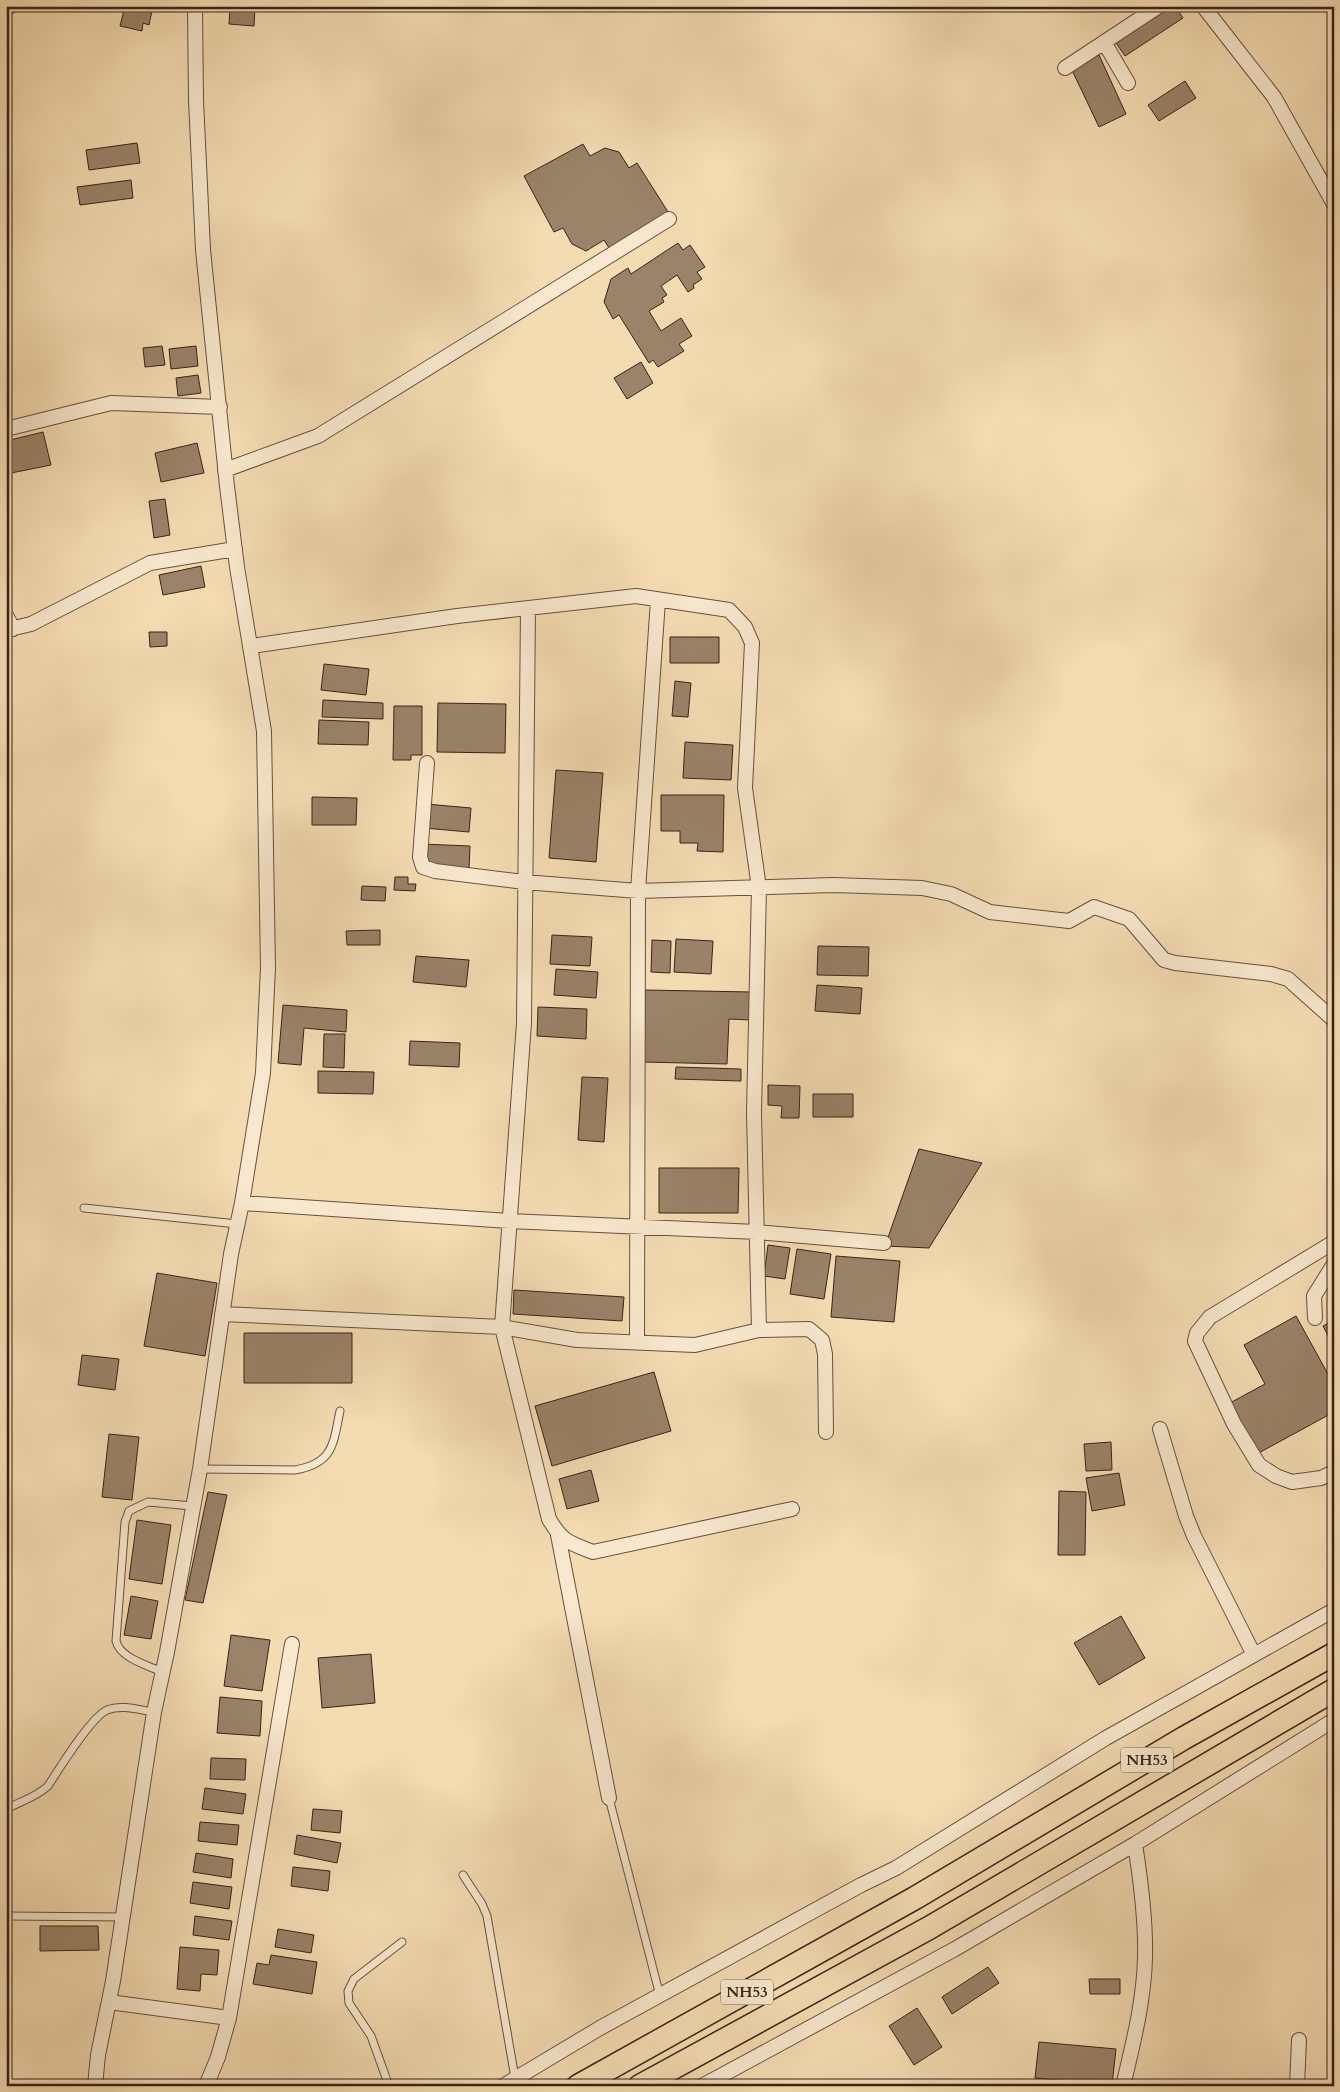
<svg xmlns="http://www.w3.org/2000/svg" width="1340" height="2092" font-family="Cardo,serif">
	<style>
		.building { fill: #9a8369; stroke: #392319 }
		.lines { fill: none; stroke-linecap: round; stroke-linejoin: round }
		.service-casing { stroke: #68513f; stroke-width: 9 }
		.minor-casing { stroke: #68513f; stroke-width: 16 }
		.trunk-casing { stroke: #392319; stroke-width: 25 }
		.service { stroke: #f8e8cd; stroke-width: 7 }
		.minor { stroke: #f8e8cd; stroke-width: 14 }
		.trunk { stroke: #f4dcb2; stroke-width: 22 }
		.labels { text-anchor: middle; stroke-width: 4.5; stroke-linejoin: round; paint-order: stroke }
		.shield { fill: #f8e8cd; stroke: #725e4f; stroke-width: 1 }
		.shield-label { font-size: 15px; font-weight: bold; fill: #392319 }
	</style>
	<rect width="100%" height="100%" fill="#f4dcb2"/>
	<filter id="stains"><feTurbulence type="fractalNoise" baseFrequency=".004" numOctaves="4"/><feColorMatrix values="0 0 0 0 .2 0 0 0 0 .09 0 0 0 0 .02 0 0 0 .5 -.17"/></filter>
	<radialGradient id="worn" r=".72"><stop offset=".6" stop-color="#630" stop-opacity="0"/><stop offset="1" stop-color="#630" stop-opacity=".3"/></radialGradient>
	<!-- building -->
	<path class="building" d="M125,6H153L149,25L143,23L142,31L120,26Z
		M230,6H255L254,26L229,24Z
		M1167,6H1175L1183,18L1125,56L1114,40Z
		M1099,55L1126,114L1099,127L1071,68Z
		M1185,81L1196,98L1159,121L1148,105Z
		M137,143L140,163L89,170L86,150Z
		M583,144L590,156L605,148L619,152L629,168L637,163L670,215L611,251L604,240L586,251L572,244L563,228L554,232L524,176Z
		M131,180L133,198L80,205L77,187Z
		M678,243L683,250L690,245L705,267L697,272L702,279L693,285L694,288L688,292L677,275L661,286L667,295L662,298L664,302L649,311L661,331L681,318L692,336L679,344L684,351L658,367L653,360L649,363L619,315L613,319L604,302L611,279L628,268L631,274Z
		M162,346L165,365L145,367L143,348Z
		M196,346L198,366L171,369L169,349Z
		M641,362L653,383L627,399L614,378Z
		M198,375L201,393L178,396L176,378Z
		M43,432L51,465L6,474V441Z
		M197,443L204,473L161,482L155,453Z
		M165,499L170,535L154,538L149,501Z
		M201,566L205,587L163,595L159,575Z
		M149,632H167V646L150,647Z
		M670,637H719V663H670Z
		M324,664L369,669L366,695L321,690Z
		M675,681L691,683L688,717L672,716Z
		M323,700L383,703V719L322,717Z
		M438,703L506,704L505,753L437,752Z
		M394,706H422V755H411V760H393Z
		M319,720L369,722L368,745L318,744Z
		M685,742L733,745L731,780L683,778Z
		M556,770L603,773L596,862L549,858Z
		M661,795H724L723,852L697,851L698,843H680V831H661Z
		M312,797L357,798L356,825H312Z
		M426,804L471,808L469,832L424,828Z
		M421,844L470,846L469,869L420,866Z
		M395,877H408V884H416L415,891L394,890Z
		M362,886L386,887L385,901L361,900Z
		M380,930V945H347L346,931Z
		M552,935L592,937L590,966L550,964Z
		M676,939L713,941L711,974L674,972Z
		M652,940L671,941L670,973L651,972Z
		M818,946L869,947L868,976L817,975Z
		M416,956L469,960L466,987L413,982Z
		M556,969L598,972L596,998L554,995Z
		M817,985L862,988L860,1014L815,1011Z
		M645,990L752,992L751,1020L729,1019L727,1064L643,1062Z
		M283,1005L347,1010L346,1032L304,1028L301,1065L278,1063Z
		M538,1007L587,1009L586,1039L537,1036Z
		M324,1034H345L344,1068L323,1067Z
		M410,1041L460,1043L459,1067L409,1065Z
		M676,1067L741,1069V1081L675,1079Z
		M318,1071L374,1072L373,1094L318,1093Z
		M582,1077L608,1078L604,1142L578,1140Z
		M768,1085L800,1086L799,1118H781L782,1106L768,1105Z
		M813,1094H853V1117H813Z
		M919,1149L982,1163L929,1248L885,1246Z
		M659,1168H739L738,1213H659Z
		M768,1245L790,1248L785,1279L764,1276Z
		M797,1249L831,1254L824,1299L790,1294Z
		M836,1256L900,1261L894,1322L831,1317Z
		M157,1273L217,1283L205,1356L144,1346Z
		M514,1290L624,1297L622,1321L513,1314Z
		M1296,1316L1334,1385V1412L1255,1455L1228,1404L1265,1384L1244,1345Z
		M1334,1320V1347L1323,1326Z
		M244,1333H352V1383H244Z
		M82,1355L119,1359L115,1390L78,1385Z
		M654,1372L671,1431L552,1466L535,1406Z
		M109,1434L139,1437L132,1500L102,1497Z
		M1111,1442L1112,1470L1086,1471L1084,1444Z
		M591,1470L599,1501L567,1509L559,1479Z
		M1119,1473L1125,1505L1092,1511L1086,1478Z
		M1059,1491L1086,1492L1085,1555H1058Z
		M208,1492L227,1495L203,1603L185,1600Z
		M137,1520L171,1525L162,1584L129,1579Z
		M131,1596L158,1601L151,1639L124,1635Z
		M1121,1616L1145,1658L1099,1685L1074,1643Z
		M231,1635L270,1640L262,1691L224,1686Z
		M371,1654L375,1703L322,1708L318,1658Z
		M220,1697L262,1701L260,1736L217,1733Z
		M211,1758L246,1759L245,1780L210,1779Z
		M205,1788L246,1794L243,1814L202,1809Z
		M313,1809L342,1811L340,1833L311,1830Z
		M200,1822L239,1825L237,1845L198,1841Z
		M297,1835L341,1843L337,1863L294,1854Z
		M196,1853L233,1859L231,1878L193,1872Z
		M293,1867L330,1871L328,1891L291,1886Z
		M193,1882L232,1887L229,1909L190,1903Z
		M195,1916L232,1921L229,1940L193,1935Z
		M40,1926H98L99,1950L40,1951Z
		M278,1929L314,1935L311,1953L275,1947Z
		M180,1947L219,1950L217,1975L201,1974L200,1991L177,1989Z
		M271,1955L317,1962L312,1994L253,1984L257,1963L269,1965Z
		M988,1967L999,1983L952,2014L942,1997Z
		M1089,1979H1120V1994H1090Z
		M917,2008L942,2047L914,2065L889,2026Z
		M1039,2042L1116,2049L1112,2085L1035,2078Z"/>
	<g class="lines">
		<!-- service casing -->
		<g class="service-casing">
			<path id="service" d="M84,1208L237,1224
				M200,1469L295,1470C334,1463 333,1444 340,1411
				M162,1672C147,1665 120,1658 116,1641L125,1522L129,1511L148,1502L192,1506
				M609,1798L660,1996
				M6,1809C21,1801 35,1798 48,1786C59,1769 91,1717 107,1710C122,1704 139,1710 154,1712
				M463,1875L482,1904L487,1916L515,2078
				M6,1916L123,1917
				M389,2086L371,2036L349,2003L348,1991L354,1979L402,1942"/>
		</g>
		<!-- minor casing -->
		<g class="minor-casing">
			<path id="minor" d="M1203,6L1274,97L1334,204
				M6,9L11,6
				M1104,42L1128,83
				M1065,68L1159,6
				M6,429L111,403L220,407
				M225,470L318,436L669,219
				M528,608L524,1023L502,1327L549,1519C562,1542 570,1543 593,1552L792,1509
				M6,615L13,629
				M6,630L31,624L150,563L235,549
				M251,646L457,616L636,596L729,610L745,627L752,643L745,788L759,888L754,1113L759,1330
				M427,763L420,857L423,867L435,871L524,882L638,891L833,885L922,888L951,894L990,912L1069,921L1094,907L1129,919L1164,960L1175,963L1271,974L1288,979L1334,1020
				M242,1203L509,1221L757,1232L884,1243
				M1334,1242L1210,1317L1197,1333L1195,1341L1234,1424L1259,1465L1276,1476L1292,1482L1321,1478L1334,1472
				M222,1314L502,1327L577,1340L695,1345L759,1330L809,1329L822,1340L825,1354L826,1432
				M1315,1318L1314,1296L1334,1264
				M637,1342L638,891L658,600
				M1160,1429L1186,1516L1194,1536L1254,1655
				M558,1535L609,1798
				M109,2002L229,2018
				M95,2086L98,2055L113,1981L154,1712L167,1652L200,1469L231,1254L242,1203L263,1073L268,968L264,731L237,567L227,486L203,250L196,100L195,6
				M206,2086L218,2057L229,2018L292,1644
				M503,2086L600,2028L861,1885L896,1868L1106,1738L1334,1610
				M702,2086L955,1949L1135,1844L1334,1720
				M1123,2086C1133,2044 1144,2001 1145,1958C1146,1920 1141,1882 1135,1844
				M1297,2086L1299,2040"/>
		</g>
		<!-- trunk casing -->
		<g class="trunk-casing">
			<path id="trunk" d="M578,2086L915,1898L1184,1738L1334,1654
				M640,2086L929,1928L1334,1690"/>
		</g>
		<!-- service -->
		<use href="#service" class="service"/>
		<!-- minor -->
		<use href="#minor" class="minor"/>
		<!-- trunk -->
		<use href="#trunk" class="trunk"/>
	</g>
	<g class="labels">
		<!-- shield labels -->
		<g class="shield">
			<rect x="1121" y="1747.5" width="52" height="25" rx="4"/>
			<rect x="721" y="1979.5" width="52" height="25" rx="4"/>
		</g>
		<g class="shield-label">
			<text x="1147" y="1765">NH53</text>
			<text x="747" y="1997">NH53</text>
		</g>
	</g>
	<!-- margin -->
	<rect width="1340" height="2092" fill="none" stroke="#f4dcb2" stroke-width="25"/>
	<rect x="8" y="8" width="1325" height="2077" fill="none" stroke="#392319" stroke-width="2.5"/>
	<rect x="12" y="12" width="1315" height="2067" fill="none" stroke="#392319"/>
	<rect width="100%" height="100%" filter="url(#stains)"/>
	<rect width="100%" height="100%" fill="url(#worn)"/>
</svg>
